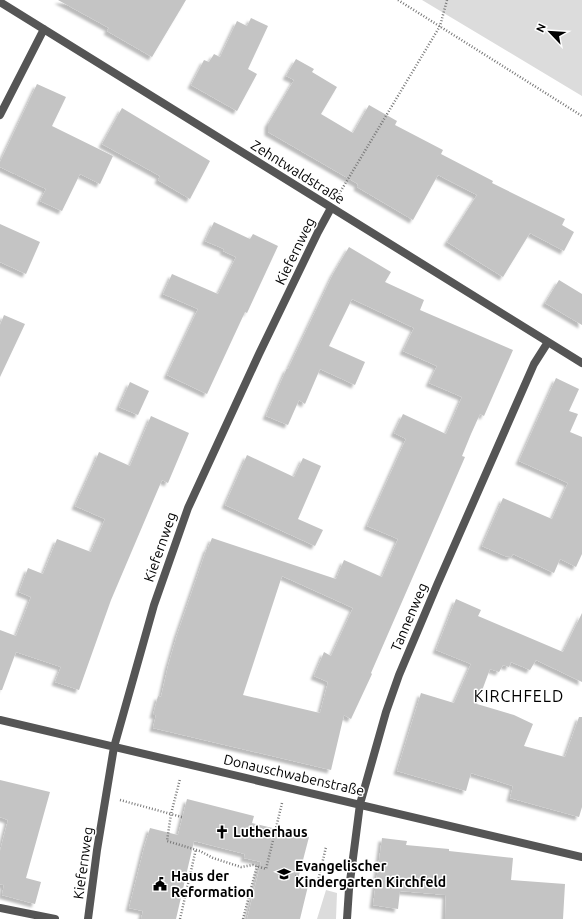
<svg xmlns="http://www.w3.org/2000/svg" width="582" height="919" font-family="Ubuntu,sans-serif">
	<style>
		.green { fill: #dcdcdc }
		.building { fill: #c4c4c4; fill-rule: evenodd; filter: url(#shadow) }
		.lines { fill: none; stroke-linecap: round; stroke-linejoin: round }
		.path { stroke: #777; stroke-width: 2.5; stroke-dasharray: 1 2; stroke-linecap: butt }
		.service { stroke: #555; stroke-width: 8 }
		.minor { stroke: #555; stroke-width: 8 }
		.labels { text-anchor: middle; stroke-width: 3; stroke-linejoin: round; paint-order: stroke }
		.street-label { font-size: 14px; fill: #000; stroke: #fff }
		.poi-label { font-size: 14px; font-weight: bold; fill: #000; stroke: #fff; text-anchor: start }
		.quarter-label { font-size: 16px; letter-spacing: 1px; fill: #000; stroke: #fff }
	</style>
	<defs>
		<filter id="shadow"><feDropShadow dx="-3.5" dy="3.5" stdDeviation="1" flood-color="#0004"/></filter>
	</defs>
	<rect width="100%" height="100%" fill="#fff"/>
	<!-- green -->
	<path class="green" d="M422,0H582V96Z
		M326,890L337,893L336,919H317Z"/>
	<!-- building -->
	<path class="building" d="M58,0H186L152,57L107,31L109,28Z
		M251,18L268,26L248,69L257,74L237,111L191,85L204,60L209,62L214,54L220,57L237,21L247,26Z
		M296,59L314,69L312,72L337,87L321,114L353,133L369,105L397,121L395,125L443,150L441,154L493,181L492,183L565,219L562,225L574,232L564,251L530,233L503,277L447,242L477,195L438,175L413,220L357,187L358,184L268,132V124L294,80L286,76Z
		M37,84L66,97L52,126L113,156L100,184L80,174L62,211L40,201L46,189L0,167V162Z
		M122,108L210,161L190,199L158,180L160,176L102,144Z
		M214,222L250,239L253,234L278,246L247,313L245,312L207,394L167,375L198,309L163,294L172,274L218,294L236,257L223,251L224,249L205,241Z
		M0,224L40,242L26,274L0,262Z
		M349,247L391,272L385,282L424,300L420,310L513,350L484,416L480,414L471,434L462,456L465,457L371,673L372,674L351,719L344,715L331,770L153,728L156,715H153L158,696L161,697L168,666L177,635L207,548H208L212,538L336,579L344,560L382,577L398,539L367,526L406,439L394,433L403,414L446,434L462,397L429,383L437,366L403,351L414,328L352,299L329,346L365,362L355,385L320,369L305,404L299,400L288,425L266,416L287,368L288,369L333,274ZM282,576L353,608L331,656L324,652L314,676L328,682L320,713L243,695Z
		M559,280L582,294V325L545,303Z
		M4,315L25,324L0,377V325Z
		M556,378L579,389L569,411L578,414L570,432L582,437V554L576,567L560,559L554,573L513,554L511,557L505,556L482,546L503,498L552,519L568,483L519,461Z
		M130,382L149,391L138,415L119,407Z
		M151,416L189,433L168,483L162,480L111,600L79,690L55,682L61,667L16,652L2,690H0V630L16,636L31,597L19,592L28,568L43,574L57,539L91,552L105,519L75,506L94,464L99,452L130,466Z
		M247,455L294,477L303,458L321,466L298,519L323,530L315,546L225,505Z
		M456,599L481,610L478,616L563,652L582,613V682L536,660L530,670L511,662L509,667L503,665L499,672L490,669L477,704L514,715L533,724L524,746L565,757L579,717H582V807L579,817L510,798L513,786L471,773L466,791L397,771L421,693L454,703L471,664L436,650Z
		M0,780L50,792L26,878L41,882L35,904L2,895L4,885L0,884V851L8,820L0,817Z
		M187,799L254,816L252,823L309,837L297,883L308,886L300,919H247L261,862L244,858L245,854L194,841L176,919H141L143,911L129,908L144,848L150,828L178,835Z
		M382,838L407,841L406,845L449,849V851L513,858L511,880L565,884L563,919H445L446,895L400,891L398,909L373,905Z"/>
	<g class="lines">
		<!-- path -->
		<path class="path" d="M398,0L582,116
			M339,194L440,26L447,0
			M120,800L171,814L180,779
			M182,817L171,814L167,841L200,851L213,858L241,867L253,865L266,869L282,803
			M295,876L334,885
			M318,881L326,847
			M180,919L196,849
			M243,919L257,866"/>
		<!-- service -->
		<path class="service" d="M0,908L55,919"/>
		<!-- minor -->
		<path class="minor" d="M0,2L582,363
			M0,115L44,29
			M0,720L582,857
			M88,919L97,850L114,747L154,605L188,508L259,354L318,232L331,208
			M347,919L349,889L360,804L386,712L399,675L437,585L534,364L548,342"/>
	</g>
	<!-- icons -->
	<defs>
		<g id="church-bare" transform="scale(1.08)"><path d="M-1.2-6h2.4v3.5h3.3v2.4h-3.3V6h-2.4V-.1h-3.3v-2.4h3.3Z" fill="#000" stroke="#fff" stroke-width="2.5" paint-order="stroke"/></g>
		<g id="school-bare" transform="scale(1.08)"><path d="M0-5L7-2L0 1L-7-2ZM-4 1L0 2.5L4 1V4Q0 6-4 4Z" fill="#000" stroke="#fff" stroke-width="2.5" paint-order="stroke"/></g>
		<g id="civic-bare" transform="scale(1.08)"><path d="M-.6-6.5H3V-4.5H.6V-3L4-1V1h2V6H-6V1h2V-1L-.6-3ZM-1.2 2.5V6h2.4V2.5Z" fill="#000" stroke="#fff" stroke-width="2.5" paint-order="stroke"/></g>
	</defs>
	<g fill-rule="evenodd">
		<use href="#church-bare" x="222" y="832"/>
		<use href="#school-bare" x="284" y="874"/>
		<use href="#civic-bare" x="160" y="884"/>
	</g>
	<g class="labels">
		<!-- street labels -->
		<g class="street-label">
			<text transform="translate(298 172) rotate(32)" y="5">Zehntwaldstraße</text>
			<text transform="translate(295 251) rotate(-64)" y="5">Kiefernweg</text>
			<text transform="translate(160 547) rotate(-71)" y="5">Kiefernweg</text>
			<text transform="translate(409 617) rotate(-67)" y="5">Tannenweg</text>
			<text transform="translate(294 775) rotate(13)" y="5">Donauschwabenstraße</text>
			<text transform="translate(83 863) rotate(-82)" y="5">Kiefernweg</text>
		</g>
		<!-- poi labels -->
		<g class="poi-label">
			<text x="233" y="837">Lutherhaus</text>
			<text x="295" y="871">Evangelischer<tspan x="295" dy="16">Kindergarten Kirchfeld</tspan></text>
			<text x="171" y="881">Haus der<tspan x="171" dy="16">Reformation</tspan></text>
		</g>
		<!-- quarter labels -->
		<g class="quarter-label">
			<text x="519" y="702">KIRCHFELD</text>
		</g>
	</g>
	<!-- north arrow -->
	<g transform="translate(550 32) rotate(295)" stroke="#ffffff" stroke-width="3" paint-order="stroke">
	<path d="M0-3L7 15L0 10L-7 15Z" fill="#000000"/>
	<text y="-6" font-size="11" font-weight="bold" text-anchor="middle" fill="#000000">N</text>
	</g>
</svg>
